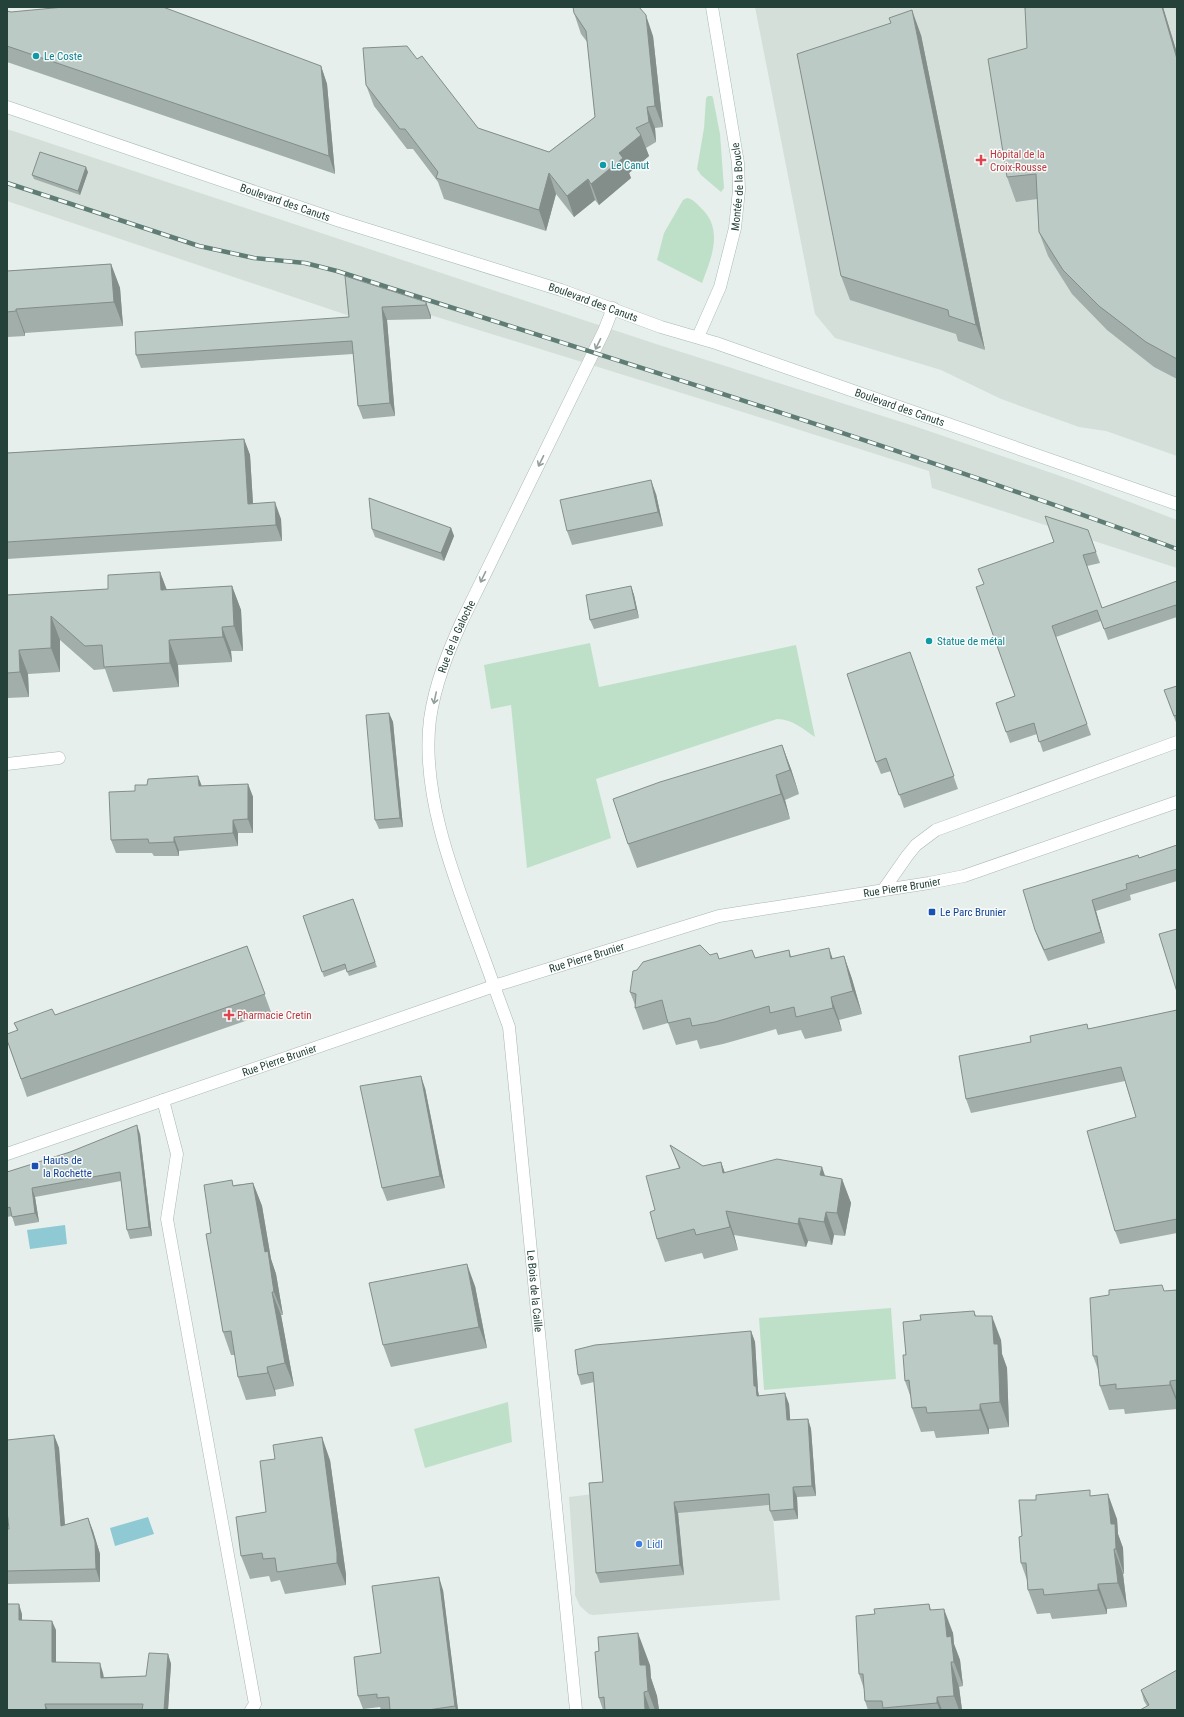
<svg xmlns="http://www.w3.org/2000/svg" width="1184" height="1717" font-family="'Roboto Condensed',sans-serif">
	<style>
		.built { fill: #d4dfda }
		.green { fill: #bfe0c8 }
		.water { fill: #8ec9d4 }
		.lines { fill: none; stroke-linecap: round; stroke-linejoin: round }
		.lane-casing { stroke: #a8b8b2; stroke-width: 13 }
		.street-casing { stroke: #a8b8b2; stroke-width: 13 }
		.secondary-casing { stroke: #a4bbb3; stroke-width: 13 }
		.lane { stroke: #fff; stroke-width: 12 }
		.street { stroke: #fff; stroke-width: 12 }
		.secondary { stroke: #fff; stroke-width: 12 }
		.rail-casing { stroke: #5f7d75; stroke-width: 4.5 }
		.rail { stroke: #f7fbf9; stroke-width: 3; stroke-dasharray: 9; stroke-linecap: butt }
		.wall { fill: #a1aea9 }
		.shaded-wall { fill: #838d89 }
		.building { fill: #bbcac4; stroke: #838d89 }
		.oneway { stroke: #92a09c }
		.culture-dot { fill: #0f9aa8; stroke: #f7fbf9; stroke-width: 1.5 }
		.health-dot { fill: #e0444e; stroke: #f7fbf9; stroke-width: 1.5 }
		.transit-dot { fill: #1a4fb4; stroke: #f7fbf9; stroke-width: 1.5 }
		.shop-dot { fill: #3f7fe0; stroke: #f7fbf9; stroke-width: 1.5 }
		.labels { text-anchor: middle; stroke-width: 3; stroke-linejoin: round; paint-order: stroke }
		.culture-label { font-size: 11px; fill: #0d838f; stroke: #f7fbf9; text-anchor: start }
		.health-label { font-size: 11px; fill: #be3a42; stroke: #f7fbf9; text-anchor: start }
		.street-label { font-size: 11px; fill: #24423a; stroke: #f7fbf9 }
		.transit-label { font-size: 11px; fill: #164399; stroke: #f7fbf9; text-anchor: start }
		.shop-label { font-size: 11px; fill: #366cbe; stroke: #f7fbf9; text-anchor: start }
	</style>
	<rect width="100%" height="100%" fill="#e6efeb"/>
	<!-- built -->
	<path class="built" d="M755,7H1177V456L1106,431L1079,427L1001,399L941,370L835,338L815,314Z
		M7,129L656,344L914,426L1075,481L1177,520V568L932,488L929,471L749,414L350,290L353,317L7,201Z
		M593,1494L772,1504L780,1600L593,1615L589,1614L580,1606L575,1595V1582L569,1497Z"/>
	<!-- green -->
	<path class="green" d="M708,96H712L713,98L720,134L724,188L721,192L701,175L697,169L704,128L706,98Z
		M687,198C693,199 696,203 700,207C724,228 712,257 702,283L657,260L664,233L683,200Z
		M590,643L599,687L796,645L815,737C803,729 792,719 777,719L596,779L611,838L527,868L511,705L491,709L484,665Z
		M891,1308L896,1379L764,1390L759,1318Z
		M508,1402L512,1442L425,1468L414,1429Z"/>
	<!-- water -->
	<path class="water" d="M65,1225L67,1244L30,1249L27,1230Z
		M148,1517L154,1534L115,1546L110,1528Z"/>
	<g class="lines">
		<!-- lane casing -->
		<g class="lane-casing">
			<g id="lane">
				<path d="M7,764L59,758"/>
				<path d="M884,889L907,856L916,845L936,830L1177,742"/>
				<path id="s1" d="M494,986L509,1027L576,1710"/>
				<path d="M163,1100L177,1154L167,1219L255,1704L251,1710"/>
			</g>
		</g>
		<!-- street casing -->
		<g class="street-casing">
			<g id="street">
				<path id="s2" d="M494,986C466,905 419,806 430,719C435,684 448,652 462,621L604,331L613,308"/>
				<path id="s3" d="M7,1154L494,986L719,916L929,883L964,876L1177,802"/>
			</g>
		</g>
		<!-- secondary casing -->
		<g class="secondary-casing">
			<g id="secondary">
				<path id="s4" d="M7,107L340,221L561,290L661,327L716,343L1177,504"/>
				<path id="s5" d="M698,337L720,287L735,228L739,190L738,163L712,7"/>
			</g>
		</g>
		<!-- lane -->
		<use href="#lane" class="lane"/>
		<!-- street -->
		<use href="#street" class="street"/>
		<!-- secondary -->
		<use href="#secondary" class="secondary"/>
		<!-- rail casing -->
		<g class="rail-casing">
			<path id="rail" d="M7,183L199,246L254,258L305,263L337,271C618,361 900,447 1177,549"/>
		</g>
		<!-- rail -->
		<use href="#rail" class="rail"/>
	</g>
	<!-- wall -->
	<path class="wall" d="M1027,7H1163L1177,53V379L1154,367L1107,330L1072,294L1048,256L1039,232L1037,199L1016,202L1007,177L1027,48Z
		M7,11L11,12L321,66L327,84L335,174L7,62Z
		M574,13L653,36L663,127L655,128L656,142L646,148L649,156L629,173L631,178L599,205L595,200L574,217L556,194L546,231L444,199L438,182L413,149H407L374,106L366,85L417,59L478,128L549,152L595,117L588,43L581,34Z
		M891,23L921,35L985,350L958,341L956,334L850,300L841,276Z
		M88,172L80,195L34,179L32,175Z
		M111,264L120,288L123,326L25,333V336L7,337V271Z
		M345,276L426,302L431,316V319L387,320L395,416L363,419L358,406L353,354L141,368L136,355L349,317Z
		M244,439L250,455L253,504L281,519L282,541L7,559V453Z
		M656,494L663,526L572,545L567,531Z
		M451,528L454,536L444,561L375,537L372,529Z
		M1088,530L1100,563L1087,566L1102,608L1177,581V617L1108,640L1101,621L1056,637L1091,735L1043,752L1037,734L1010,743L996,703L1015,696L984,584L1054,542Z
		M160,572L167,590L232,586L241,610L243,651H231L232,662L178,665L179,687L113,692L105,669L94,670L60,640V672L28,674L29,697L7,698V595L108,589Z
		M631,586L634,595L639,618L594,629L590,620Z
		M910,652L958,789L904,808L891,771L881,774L876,762Z
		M1177,686V725L1168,701Z
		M389,713L393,722L403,827L379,829L375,820Z
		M782,745L791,769L799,794L785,800L790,819L637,868L628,844Z
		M248,784L253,797V833H238V846L179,851V856H154L152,853H116L111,840L202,786Z
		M1177,845V881L1130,895L1131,900L1096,911L1105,943L1048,961L1039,941L1035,930L1139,858Z
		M353,899L377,967L349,976L346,969L324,977L303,916Z
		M247,946L271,1012L27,1097L7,1040L17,1030L14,1023L55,1015Z
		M752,950L755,958L789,950L791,956L833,959L844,956L852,979L862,1014L839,1020L842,1031L805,1039L801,1030L778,1035L776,1029L723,1044L700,1049L697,1040L676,1045L668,1023L643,1030L635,1008V1005L630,992L710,955L719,959Z
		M1177,1010V1233L1120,1244L1115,1231L1136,1117L1125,1081L971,1113L966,1099L1031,1042Z
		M425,1088L445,1188L387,1201L382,1188Z
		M140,1134L152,1236L130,1239L127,1230L121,1181L35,1197L39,1222L15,1226L12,1216L7,1217V1172Z
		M670,1145L703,1166L721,1162L725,1173L825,1176L842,1179L851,1203L845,1236L834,1235L832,1245L808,1241L806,1247L734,1235L738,1250L704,1259L702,1253L665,1262L657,1239L655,1210L679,1168Z
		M253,1183L262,1206L271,1259L276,1274L283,1315H281L294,1386L275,1390L276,1396L246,1400L238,1377L235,1355H231L223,1332L211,1233L234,1185Z
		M475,1286L487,1348L391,1367L383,1345Z
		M1177,1290V1409L1125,1414L1124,1409L1109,1410L1100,1386L1099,1372L1093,1356L1165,1291Z
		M974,1311L976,1316L1001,1340L1002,1354L1007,1368L1009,1427L989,1429V1434L936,1438L934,1431L921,1432L912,1408L911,1398L905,1381L906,1355L921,1320Z
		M751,1331L755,1342L758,1391L759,1396L789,1404L790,1420L808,1419L811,1429L816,1496L797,1497L798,1519L774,1521L770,1511L769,1505L678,1513L684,1575L600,1583L596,1573L603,1482L594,1382L581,1385L578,1375Z
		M54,1435L59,1448L65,1525L88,1518L93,1531L100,1554V1582L7,1584V1529H9Z
		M330,1460L346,1575V1585L285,1594L280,1580L271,1582L269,1576L250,1579L241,1556L266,1512Z
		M1092,1496L1117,1519L1118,1534L1123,1548L1124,1574H1123L1127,1607L1107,1609V1614L1052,1619L1050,1613L1037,1614L1028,1590L1027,1580L1021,1563L1022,1536Z
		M443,1590L458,1710H381L380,1707L363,1709L358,1696Z
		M929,1604L931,1610L953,1633L954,1644L960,1660L963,1686L959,1687L962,1710H868L865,1701L864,1689L859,1674L875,1614Z
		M22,1614V1620L56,1630V1662L103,1673L104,1677L146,1676L168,1654L171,1664L168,1710H7Z
		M650,1665L651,1678L657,1696L659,1710H603L599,1698Z
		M1141,1690L1177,1710L1147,1706L1144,1701Z"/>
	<!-- shaded-wall -->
	<path class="shaded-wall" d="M1162,7H1163L1177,53V59Z
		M912,10L921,35L985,350L976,325Z
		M646,15L653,36L663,127L655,106Z
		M321,66L327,84L335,174L329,156Z
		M647,107L655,128L656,142L649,122Z
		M641,135L649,156L629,173L631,178L599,205L591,184L619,153Z
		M86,167L88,172L80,195L78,191Z
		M549,173L556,194L546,231L539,210Z
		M588,179L595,200L574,217L567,196Z
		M111,264L120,288L123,326L114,302Z
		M426,302L431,316V319L426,305Z
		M382,307L387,320L395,416L390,403Z
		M16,309L25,333V336L16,311Z
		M244,439L250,455L254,520L248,504Z
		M651,480L656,494L663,526L658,512Z
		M275,502L281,519L282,541L276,525Z
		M451,528L454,536L444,561L441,553Z
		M160,572L169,596L161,590Z
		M232,586L241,610L243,651L234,626Z
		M631,586L634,595L639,618L636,609Z
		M51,616L60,640V672L51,648Z
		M222,627L231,651L232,662L223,637Z
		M169,640L178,665L179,687L170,663Z
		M19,650L28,674L29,697L20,672Z
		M389,713L393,722L403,827L400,818Z
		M782,745L791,769L799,794L790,770Z
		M776,775L785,800L790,819L781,794Z
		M198,776L203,789L199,786Z
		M248,784L253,797V833L248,819Z
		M233,820L238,833V846L233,833Z
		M174,837L179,851V856L174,842Z
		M1092,900L1096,911L1105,943L1101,932Z
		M829,948L837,971L831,959Z
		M844,956L852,979L862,1014L853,991Z
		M831,997L839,1020L842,1031L833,1008Z
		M421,1076L425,1088L445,1188L440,1176Z
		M137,1125L140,1134L152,1236L149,1227Z
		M721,1162L729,1185L723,1173Z
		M822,1167L830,1190L820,1175Z
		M842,1179L851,1203L845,1236L837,1213Z
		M253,1183L262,1206L271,1259L276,1274L283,1315L274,1292L265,1252Z
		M32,1188L35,1197L39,1222L35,1213Z
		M726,1211L734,1235L738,1250L730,1227Z
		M826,1212L834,1235L832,1245L824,1222Z
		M799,1218L808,1241L806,1247L798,1224Z
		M467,1264L475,1286L487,1348L479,1327Z
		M272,1292L281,1315L294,1386L285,1363Z
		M992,1316L1001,1340L1002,1354L1007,1368L1009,1427L1000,1402L994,1344Z
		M751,1331L755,1342L758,1391L759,1396H757L754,1386Z
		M267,1367L275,1390L276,1396L268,1373Z
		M1170,1381L1177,1399V1403L1170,1385Z
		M785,1393L789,1404L791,1430L787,1420Z
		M980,1404L989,1429V1434L980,1410Z
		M808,1419L811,1429L816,1496L812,1486Z
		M54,1435L59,1448L66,1539L61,1526Z
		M322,1437L330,1460L346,1575V1585L337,1563Z
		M793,1487L797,1497L798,1519L794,1509Z
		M1108,1494L1117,1519L1118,1534L1123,1548L1124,1574L1116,1549L1111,1524Z
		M674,1502L678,1513L684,1575L680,1565Z
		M88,1518L93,1531L100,1554V1582L96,1569Z
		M1114,1549L1123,1574L1127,1607L1118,1583Z
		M439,1577L443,1590L458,1710H456L455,1706Z
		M1098,1584L1107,1609V1614L1098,1590Z
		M19,1604L22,1614V1630L19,1620Z
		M944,1609L953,1633L954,1644L960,1660L963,1686L954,1662L947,1637Z
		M52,1621L56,1630V1672L52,1662Z
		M638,1633L650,1665L651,1678L657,1696L659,1710H655L648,1691L640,1665Z
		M168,1654L171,1664L168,1710H164Z
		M951,1662L959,1687L962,1710H959L954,1696Z
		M100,1663L103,1673L104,1687L101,1678Z
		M644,1692L650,1710H645Z
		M937,1697L942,1710H940L937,1703Z
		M45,1704L48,1710H46Z"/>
	<!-- building -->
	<path class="building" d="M64,7H163L321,66L329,156L7,46V11L11,12Z
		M573,7H639L646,15L655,106L647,107L649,122L636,128L641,135L619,153L623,158L591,184L588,179L567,196L549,173L539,210L436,178L438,172L405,129H400L366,85L363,48L407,46L417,59L422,56L478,128L549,152L595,117L586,31L574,13Z
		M1027,7H1162L1177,59V359L1146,342L1099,306L1063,270L1039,232L1036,174L1007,177L988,59L1027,48L1025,8Z
		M912,10L976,325L949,316L948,310L841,276L797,54L891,23L889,18Z
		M40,152L86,167L78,191L32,175Z
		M111,264L114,302L16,309V311L7,312V271Z
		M345,276L426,302V305L382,307L390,403L358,406L352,341L136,355L135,332L349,317Z
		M244,439L248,504L275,502L276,525L7,542V453Z
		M651,480L658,512L567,531L560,500Z
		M369,498L451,528L441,553L372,529Z
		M1045,516L1088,530L1096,552L1083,555L1102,608L1177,581V609L1176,605L1104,629L1097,610L1052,626L1087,724L1039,742L1034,723L1006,732L996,703L1015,696L976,587L984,584L978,569L1054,542Z
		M160,572L161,590L232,586L234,626L222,627L223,637L169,640L170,663L104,667L102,645L85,646L51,616V648L19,650L20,672L7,673V595L108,589V575Z
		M631,586L636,609L590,620L586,595Z
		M910,652L954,776L899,795L886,758L876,762L847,674Z
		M1177,686V715L1174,716L1164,690Z
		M389,713L400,818L375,820L366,715Z
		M782,745L790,770L776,775L781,794L628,844L613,799L660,782Z
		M198,776L199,786L248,784V819L233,820V833L174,837V842L149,843L148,839L111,840L109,792L135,791V785H147L148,779Z
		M1177,845V869L1126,884L1127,889L1092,900L1101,932L1044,950L1035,930L1023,890L1138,855L1139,858Z
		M353,899L375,962L347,972L345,964L322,972L303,916Z
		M1177,929V992L1159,934Z
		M700,945L710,955L717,953L719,959L752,950L755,958L789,950L790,957L829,948L831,959L844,956L853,991L831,997L833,1008L796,1017L794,1007L770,1013L769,1006L715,1022L692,1026L690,1018L668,1023L662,1000L635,1008L636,994L630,992L633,971L637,970L643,962Z
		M247,946L265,994L21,1079L7,1040V1034L18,1030L14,1023L52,1009L55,1015Z
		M1177,1010V1219L1115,1231L1087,1131L1136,1117L1121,1067L966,1099L959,1056L1031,1042L1030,1036L1087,1024L1088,1029Z
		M421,1076L440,1176L382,1188L360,1086Z
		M137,1125L149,1227L127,1230L120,1172L32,1188L35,1213L12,1217L10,1207L7,1208V1172L70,1152Z
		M670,1145L703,1166L721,1162L723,1173L777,1159L822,1167L820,1175L842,1179L837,1213L826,1212L824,1222L799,1218L798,1224L726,1211L730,1227L696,1235L694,1229L657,1239L650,1212L655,1210L646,1176L680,1168Z
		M232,1180L233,1186L253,1183L265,1252L268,1251L274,1292H272L285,1363L267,1367L268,1373L238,1377L231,1331L223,1332L206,1234L211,1233L204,1185Z
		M467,1264L479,1327L383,1345L369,1283Z
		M1162,1285L1164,1291L1177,1290V1380L1170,1381V1385L1116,1389V1384L1100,1386L1097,1356H1093L1090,1298L1109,1295V1290Z
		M974,1311L975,1316H992L994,1344H998L1000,1402L980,1404V1410L927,1413L926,1407L912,1408L909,1380L905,1381L903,1355H906L903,1322L921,1320L920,1315Z
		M751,1331L754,1386H756L757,1396L785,1393L787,1420L808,1419L812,1486L793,1487L794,1509L770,1511L769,1494L674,1502L680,1565L596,1573L589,1483L603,1482L593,1372L578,1375L575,1350L595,1345Z
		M54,1435L61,1526L88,1518L95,1542L96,1569L7,1571V1529H9L7,1511V1440Z
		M322,1437L337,1553V1563L277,1572L275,1558L263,1559L262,1553L241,1556L236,1517L266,1512L260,1461L275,1459L273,1445Z
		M1090,1490V1496L1108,1494L1111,1524H1115L1116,1549H1114L1118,1583L1098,1584V1590L1044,1595L1043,1589L1028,1590L1026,1563H1021L1019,1537L1022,1536L1019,1500H1036V1495Z
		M439,1577L455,1706L428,1710H390L389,1697L377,1698V1694L358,1696L354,1657L381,1653L372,1586Z
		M7,1604H19V1620L52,1621V1662L100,1663L101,1678L146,1676L149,1653L168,1654L164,1710H142L143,1704H45L46,1710H7Z
		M929,1604L930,1610L944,1609L947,1637L951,1636L954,1662H951L954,1696L937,1697V1703L883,1708L882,1701H865L863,1674H859L856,1616L875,1614L874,1609Z
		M638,1633L640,1665H646L648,1691L644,1692L645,1710H605L604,1697L599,1698L595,1652L599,1651L598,1637Z
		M1177,1670V1710H1140L1149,1705L1141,1690Z"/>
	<!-- one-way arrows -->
	<defs><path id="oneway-shaft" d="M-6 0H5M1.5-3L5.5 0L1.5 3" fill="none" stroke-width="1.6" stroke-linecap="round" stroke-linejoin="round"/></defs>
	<g class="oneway">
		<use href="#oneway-shaft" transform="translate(598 344) rotate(116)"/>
		<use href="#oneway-shaft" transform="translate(541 461) rotate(116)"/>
		<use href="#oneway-shaft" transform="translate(483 577) rotate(116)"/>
		<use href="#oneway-shaft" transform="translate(435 698) rotate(102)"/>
	</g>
	<!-- markers -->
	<g class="culture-dot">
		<circle cx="36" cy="56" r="4"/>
		<circle cx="603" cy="165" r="4"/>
		<circle cx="929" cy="641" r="4"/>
	</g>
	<g class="health-dot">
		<path d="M979 154h4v4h4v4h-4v4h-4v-4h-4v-4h4z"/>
		<path d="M227 1009h4v4h4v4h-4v4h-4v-4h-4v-4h4z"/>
	</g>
	<g class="transit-dot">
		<rect x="928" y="908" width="8" height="8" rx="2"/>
		<rect x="31" y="1162" width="8" height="8" rx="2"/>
	</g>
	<circle class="shop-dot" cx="639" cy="1544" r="4"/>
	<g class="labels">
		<!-- culture labels -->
		<g class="culture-label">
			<text x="44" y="60">Le Coste</text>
			<text x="611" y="169">Le Canut</text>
			<text x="937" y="645">Statue de métal</text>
		</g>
		<!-- health labels -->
		<g class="health-label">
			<text x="990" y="158">Hôpital de la<tspan x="990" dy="13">Croix-Rousse</tspan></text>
			<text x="237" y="1019">Pharmacie Cretin</text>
		</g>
		<!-- street labels -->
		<g class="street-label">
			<text dy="4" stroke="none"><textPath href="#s5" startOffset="157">Montée de la Boucle</textPath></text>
			<text dy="4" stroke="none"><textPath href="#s4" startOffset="294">Boulevard des Canuts</textPath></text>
			<text dy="4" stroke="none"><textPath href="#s4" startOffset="618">Boulevard des Canuts</textPath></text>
			<text dy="4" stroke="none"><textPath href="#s4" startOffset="942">Boulevard des Canuts</textPath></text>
			<text dy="4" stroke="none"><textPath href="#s2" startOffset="364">Rue de la Galoche</textPath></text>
			<text dy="4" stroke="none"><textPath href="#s3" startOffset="936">Rue Pierre Brunier</textPath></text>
			<text dy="4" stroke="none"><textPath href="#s3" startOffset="612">Rue Pierre Brunier</textPath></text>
			<text dy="4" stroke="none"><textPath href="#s3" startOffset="288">Rue Pierre Brunier</textPath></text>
			<text dy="4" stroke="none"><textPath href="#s1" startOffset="309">Le Bois de la Caille</textPath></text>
		</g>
		<!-- transit labels -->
		<g class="transit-label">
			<text x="940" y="916">Le Parc Brunier</text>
			<text x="43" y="1164">Hauts de<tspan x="43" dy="13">la Rochette</tspan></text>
		</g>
		<!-- shop labels -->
		<g class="shop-label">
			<text x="647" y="1548">Lidl</text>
		</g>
	</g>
	<!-- border -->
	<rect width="1184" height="1717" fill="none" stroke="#24423a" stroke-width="16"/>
</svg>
